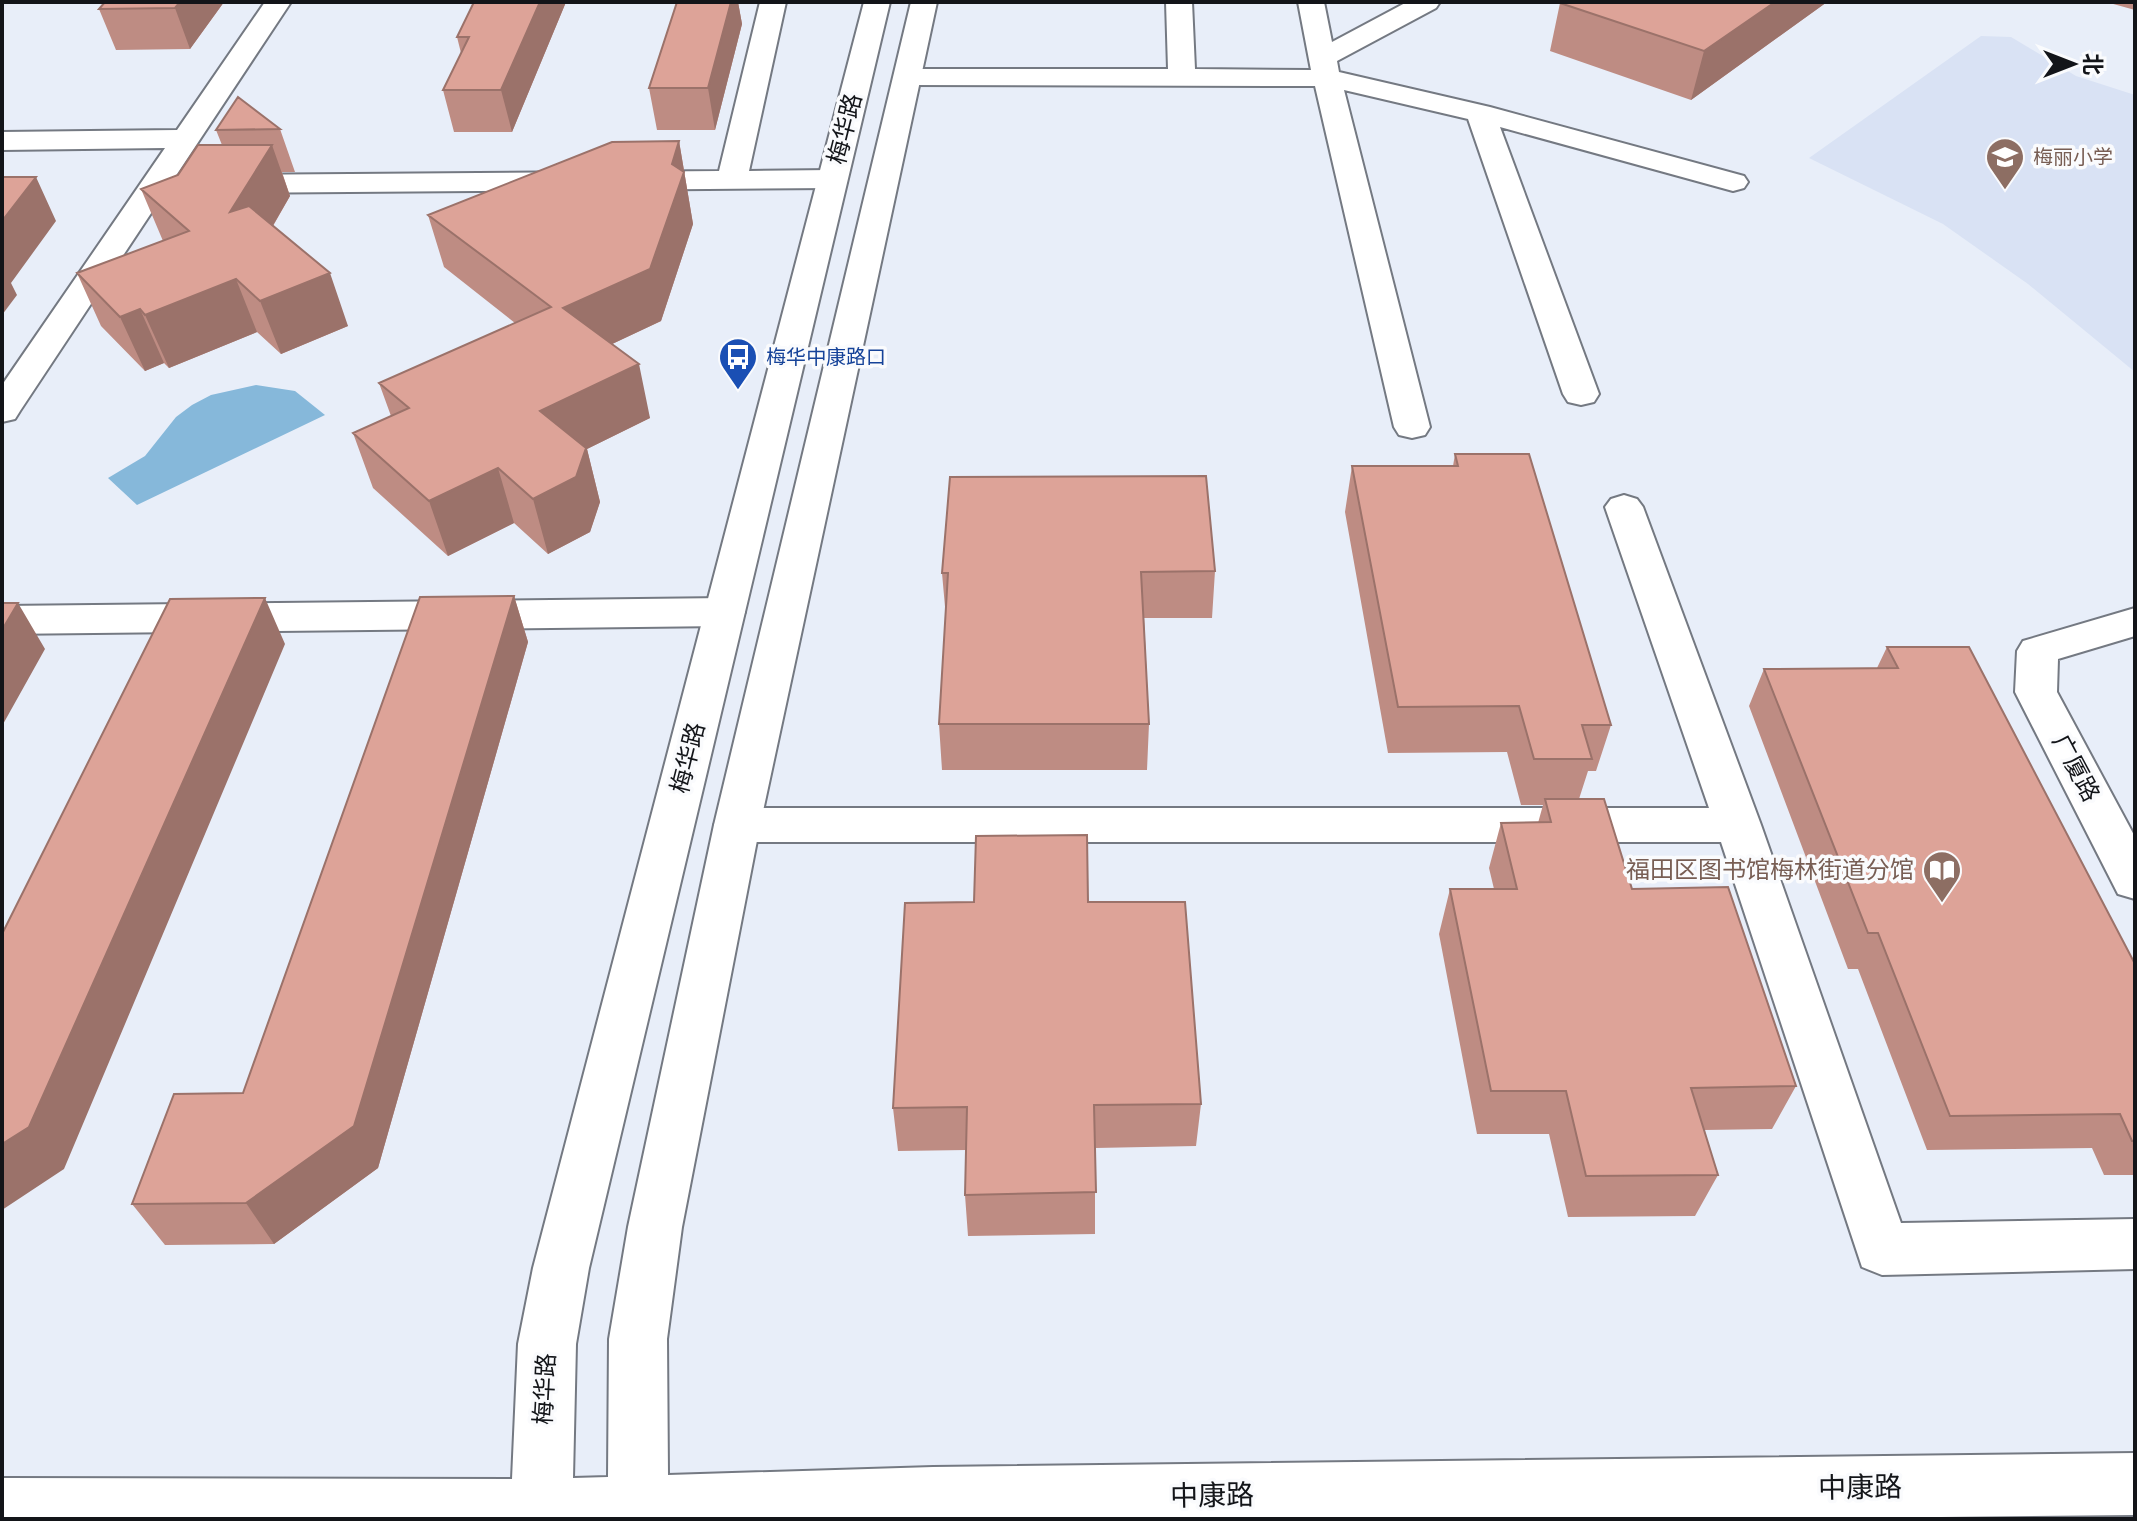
<svg xmlns="http://www.w3.org/2000/svg" width="2137" height="1521" font-family="Ubuntu,'Noto Sans SC',sans-serif">
	<style>
		.built { fill: #d9e2f4 }
		.water { fill: #86b8da }
		.lines { fill: none; stroke-linecap: round; stroke-linejoin: round }
		.minor-casing { stroke: #747982; stroke-width: 4 }
		.major-casing { stroke: #747982; stroke-width: 4 }
		.minor { fill: #fff; fill-rule: evenodd }
		.major { fill: #fff; fill-rule: evenodd }
		.wall { fill: #be8c83 }
		.shaded-wall { fill: #9b726a }
		.building { fill: #dda398; stroke: #9b726a; stroke-width: 2 }
		.labels { text-anchor: middle; stroke-width: 7; stroke-linejoin: round; paint-order: stroke }
		.far-education-label { font-size: 20px; fill: #785e54; stroke: #fafbfd; text-anchor: start }
		.far-transit-label { font-size: 20px; fill: #164399; stroke: #fafbfd; text-anchor: start }
		.street-label { font-size: 24px; fill: #131519; stroke: #fafbfd }
		.education-label { font-size: 24px; fill: #785e54; stroke: #fafbfd; text-anchor: end }
		.near-street-label { font-size: 28px; fill: #131519; stroke: #fafbfd }
	</style>
	<rect width="100%" height="100%" fill="#e8eef9"/>
	<!-- built -->
	<path class="built" d="M1981,36L2011,37L2076,76L2135,95V372L2028,284L1943,224L1809,158Z"/>
	<!-- water -->
	<path class="water" d="M256,385L295,391L325,415L137,505L108,478L145,456L176,417L192,405L211,395Z"/>
	<g class="lines">
		<!-- minor casing -->
		<g class="minor-casing">
			<path id="minor" d="M265,2H291L20,411L15,419L2,422V385L165,148L2,150V132L177,130Z
				M760,2H786L749,171L832,170L843,173L847,179L843,185L832,188L227,193L216,190L212,184L216,178L227,175L719,171Z
				M1166,2H1192L1195,69L1311,70L1298,2H1324L1332,42L1407,2H1440L1436,8L1337,61L1339,72L1490,107L1744,176L1748,182L1744,188L1733,191L1500,127L1599,394L1594,402L1581,405L1568,402L1563,394L1468,119L1344,90L1430,427L1425,435L1412,438L1399,435L1394,427L1315,86L909,85L899,83L895,77L899,71L909,69H1168Z
				M1624,495L1637,499L1643,507L1761,825L1901,1223L2135,1219V1269L1882,1275L1862,1267L1721,842H737L721,837L714,825L721,813L737,808H1709L1605,507L1611,499Z
				M725,598L739,602L745,612L739,622L725,626L2,634V606Z
				M2135,608V636L2058,659L2057,692L2135,837V899L2118,894L2015,692L2017,651L2023,641Z"/>
		</g>
		<!-- major casing -->
		<g class="major-casing">
			<path id="major" d="M864,2H890L589,1268L576,1344L573,1478L608,1477L609,1339L628,1227L714,825L911,2H937L760,825L682,1227L667,1339L668,1475L933,1467L2135,1453V1515L1755,1519H2V1478L512,1479L518,1344L533,1268Z"/>
		</g>
		<!-- minor -->
		<use href="#minor" class="minor"/>
		<!-- major -->
		<use href="#major" class="major"/>
	</g>
	<!-- wall -->
	<path class="wall" d="M105,2H224L190,49L116,50L99,9Z
		M474,2H566L512,132H454L443,90L461,53L457,37Z
		M677,2H738L742,24L715,130H657L649,88Z
		M1827,2L1691,100L1550,51L1560,3Z
		M2106,2H2135V10Z
		M280,129L295,172H282L290,196L273,226L348,326L281,354L257,332L169,368L164,363L145,371L101,326L77,273L163,241L141,189L178,175L222,145L216,130Z
		M679,141L693,224L661,321L612,344L650,418L587,449L600,502L590,532L548,554L514,523L448,556L373,488L353,433L391,416L379,383L515,323L444,267L428,215Z
		M1455,454L1611,725L1596,771H1588L1579,799L1632,889L1796,1086L1772,1129L1704,1130L1718,1175L1695,1216L1568,1217L1549,1134H1477L1439,934L1450,889H1494L1489,868L1501,823H1538L1543,805H1521L1507,752L1388,753L1345,512L1352,466H1453Z
		M1215,571L1212,618H1144L1149,724L1147,770H942L939,724L946,618L942,573Z
		M514,596L528,642L378,1168L274,1244L165,1245L132,1204L243,1093Z
		M1887,647L2135,964V1175H2104L2092,1148L1927,1150L1858,969H1848L1749,706L1764,669L1877,668Z
		M1088,902L1201,1104L1196,1146L1095,1148V1234L968,1236L965,1195L966,1150L898,1151L893,1108Z"/>
	<!-- shaded-wall -->
	<path class="shaded-wall" d="M180,2H224L190,49L175,8Z
		M540,2H566L512,132L501,90Z
		M731,2H738L742,24L715,130L708,88Z
		M1775,2H1827L1691,100L1704,51Z
		M679,141L693,224L661,321L576,361L563,308L672,164Z
		M272,145L290,196L250,265L230,212Z
		M36,177L56,221L11,283L17,295L2,315V221Z
		M330,273L348,326L281,354L260,301Z
		M236,279L257,332L169,368L145,315Z
		M140,309L164,363L145,371L120,317Z
		M639,364L650,418L587,449L600,502L590,532L548,554L533,499L540,411Z
		M498,468L514,523L448,556L429,501Z
		M514,596L528,642L378,1168L274,1244L246,1203Z
		M265,598L285,644L64,1169L2,1210V1144Z
		M18,603L45,649L2,726V630Z"/>
	<!-- building -->
	<path class="building" d="M105,2H180L175,8L99,9Z
		M474,2H540L501,90H443L469,37H457Z
		M677,2H731L708,88H649Z
		M1561,2H1775L1704,51L1560,3Z
		M238,97L280,129L216,130Z
		M679,141L672,164L684,172L650,269L563,308L639,364L540,411L586,448L576,477L533,499L498,468L429,501L353,433L409,408L379,383L551,307L428,215L612,142Z
		M198,145H272L230,212L249,206L330,273L260,301L236,279L145,315L140,309L120,317L77,273L189,231L141,189L178,175Z
		M2,177H36L2,221Z
		M1455,454H1529L1611,725H1582L1592,759H1534L1519,706L1398,707L1352,466H1458Z
		M1206,476L1215,571L1141,572L1149,724H939L948,573H942L950,477Z
		M514,596L354,1126L246,1203L132,1204L174,1094L243,1093L420,597Z
		M265,598L29,1127L2,1144V934L170,599Z
		M2,603H18L2,630Z
		M1887,647H1969L2135,964V1141H2132L2120,1114L1950,1116L1878,933H1868L1764,669L1898,668Z
		M1545,799H1604L1632,889L1728,887L1796,1086L1691,1088L1718,1175L1586,1176L1566,1091H1491L1450,889H1517L1501,823L1551,822Z
		M1087,835L1088,902H1185L1201,1104L1094,1105L1096,1192L965,1195L967,1107L893,1108L905,903L974,902L976,836Z"/>
	<!-- icons -->
	<defs>
		<g id="school-pin" transform="scale(2)"><path d="M0 17L-7.5 6A9.5 9.5 0 1 1 7.5 6Z" fill="#8d6e63" stroke="#fafbfd"/><path d="M0-5L7-2L0 1L-7-2ZM-4 1L0 2.5L4 1V4Q0 6-4 4Z" fill="#fff"/></g>
		<g id="bus-pin" transform="scale(2)"><path d="M0 17L-7.5 6A9.5 9.5 0 1 1 7.5 6Z" fill="#1a4fb4" stroke="#fafbfd"/><path d="M-5-6H5V4H4V6H2V4H-2V6H-4V4H-5ZM-3.5-4V0h7V-4ZM-3.5 1.2v1.5H-2V1.2ZM2 1.2v1.5H3.5V1.2Z" fill="#fff"/></g>
		<g id="library-pin" transform="scale(2)"><path d="M0 17L-7.5 6A9.5 9.5 0 1 1 7.5 6Z" fill="#8d6e63" stroke="#fafbfd"/><path d="M-6-4Q-3-5.5-.7-3.5V5Q-3 3-6 4ZM6-4Q3-5.5 .7-3.5V5Q3 3 6 4Z" fill="#fff"/></g>
	</defs>
	<g fill-rule="evenodd">
		<use href="#school-pin" x="2005" y="157"/>
		<use href="#bus-pin" x="738" y="357"/>
		<use href="#library-pin" x="1942" y="870"/>
	</g>
	<g class="labels">
		<!-- far-education labels -->
		<g class="far-education-label">
			<text x="2033" y="164">梅丽小学</text>
		</g>
		<!-- far-transit labels -->
		<g class="far-transit-label">
			<text x="766" y="364">梅华中康路口</text>
		</g>
		<!-- street labels -->
		<g class="street-label">
			<text transform="translate(845 129) rotate(-76)" y="8">梅华路</text>
			<text transform="translate(688 758) rotate(-76)" y="8">梅华路</text>
			<text transform="translate(2076 768) rotate(62)" y="8">广厦路</text>
			<text transform="translate(545 1389) rotate(-87)" y="8">梅华路</text>
		</g>
		<!-- education labels -->
		<g class="education-label">
			<text x="1914" y="878">福田区图书馆梅林街道分馆</text>
		</g>
		<!-- near-street labels -->
		<g class="near-street-label">
			<text transform="translate(1860 1487) rotate(-1)" y="10">中康路</text>
			<text transform="translate(1212 1495) rotate(-1)" y="10">中康路</text>
		</g>
	</g>
	<!-- border -->
	<rect width="2137" height="1521" fill="none" stroke="#131519" stroke-width="8"/>
	<!-- north arrow -->
	<g transform="translate(2073 64) rotate(90)" stroke="#fafbfd" stroke-width="6" paint-order="stroke">
	<path d="M0-6L14 30L0 20L-14 30Z" fill="#131519"/>
	<text y="-12" font-size="22" font-weight="bold" text-anchor="middle" fill="#131519">北</text>
	</g>
</svg>
